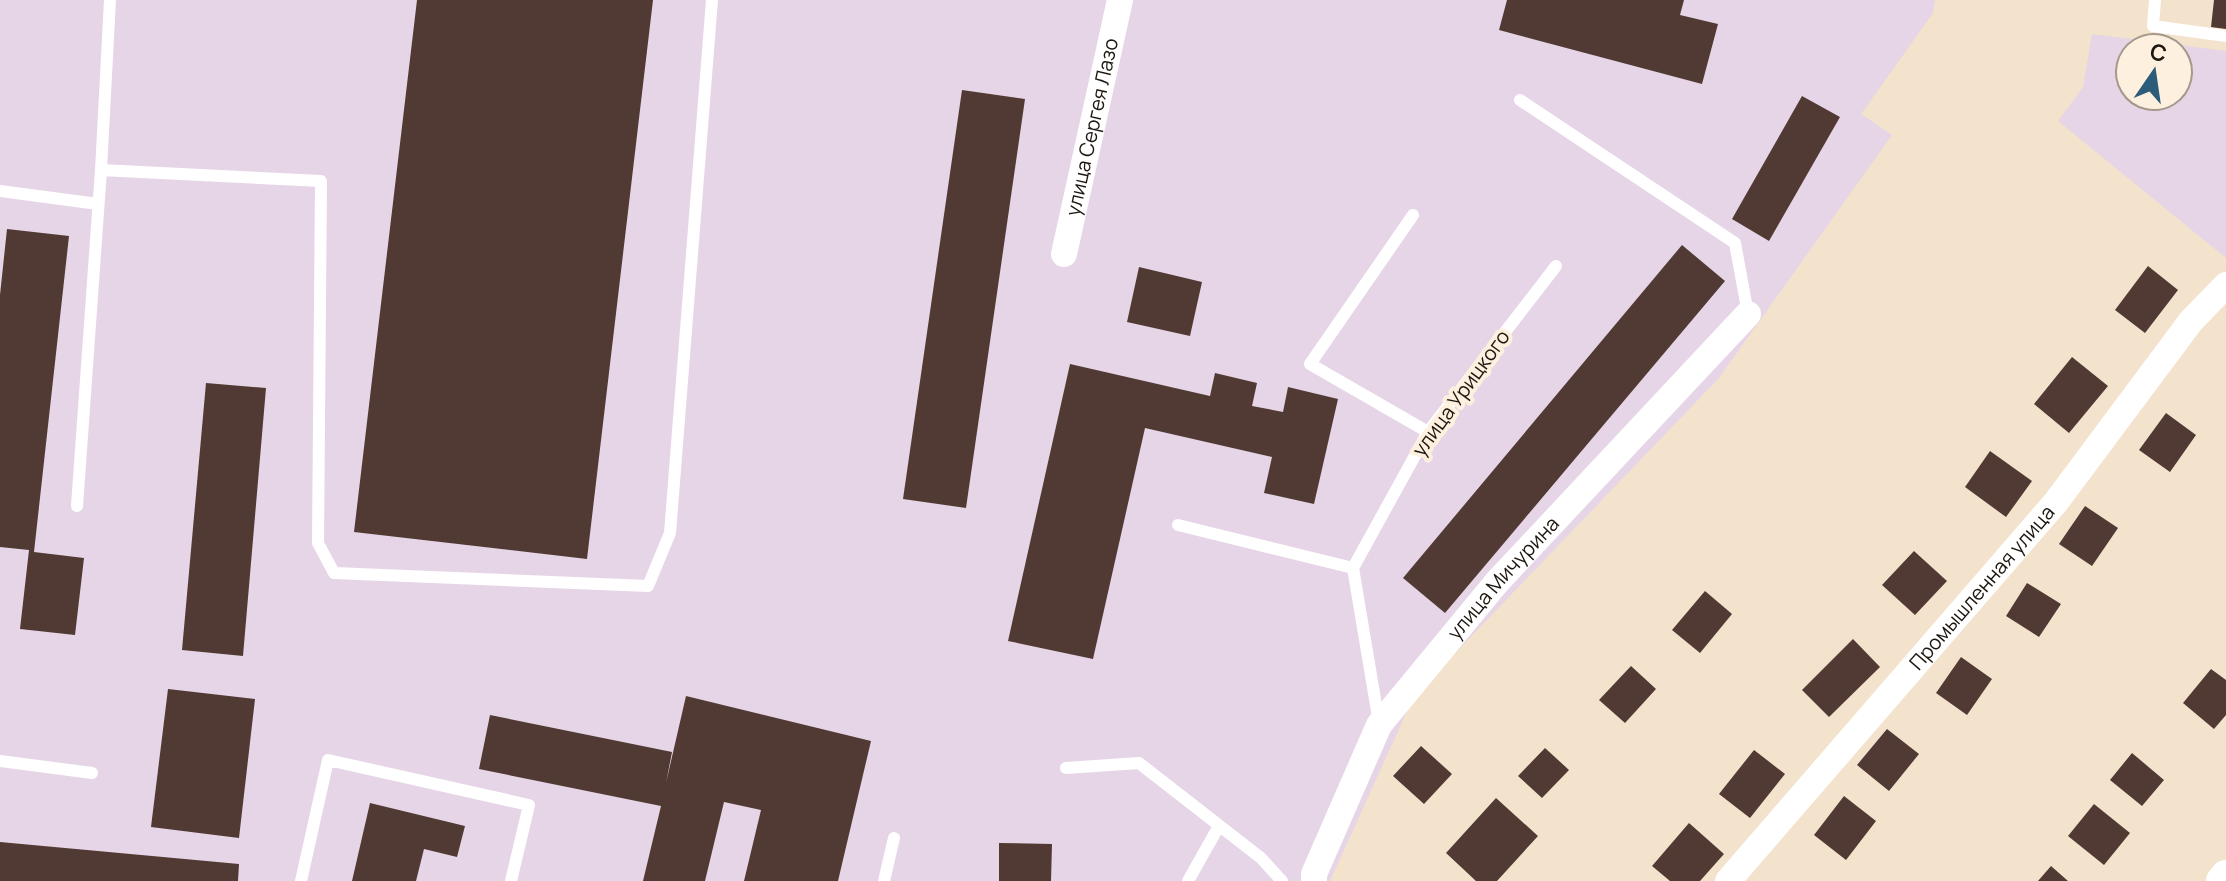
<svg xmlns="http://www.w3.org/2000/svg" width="2226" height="881" font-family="Manrope,sans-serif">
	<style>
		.industrial { fill: #e6d5e6; fill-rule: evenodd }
		.building { fill: #513a34 }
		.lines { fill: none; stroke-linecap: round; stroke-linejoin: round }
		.service { stroke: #fff; stroke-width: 12 }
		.minor { stroke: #fff; stroke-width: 26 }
		.tertiary { stroke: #fff; stroke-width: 32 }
		.labels { text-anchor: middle; stroke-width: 8; stroke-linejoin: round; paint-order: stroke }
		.street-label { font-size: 20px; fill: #1d1710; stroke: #fef0de }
	</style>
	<rect width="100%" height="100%" fill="#f3e2cc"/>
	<!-- industrial -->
	<path class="industrial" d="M0,0H1935L1933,13L1861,114L1892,135L1719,378L1414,696L1330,881H0Z
		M2092,34L2226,51V258L2058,121L2083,87ZM2178,48V96H2130V48Z"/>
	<!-- building -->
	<path class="building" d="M417,0H653L587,559L354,532Z
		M1507,0H1684L1680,15L1718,24L1702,84L1499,30Z
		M2214,0H2226V29L2211,27Z
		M962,90L1025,99L966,508L903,499Z
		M1802,96L1840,117L1769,241L1732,219Z
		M7,229L69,236L34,552L84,558L75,635L20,629L29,550L0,547V295Z
		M1682,245L1725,281L1445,613L1403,578Z
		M2148,266L2178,290L2145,333L2115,310Z
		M1139,267L1202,282L1190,336L1127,322Z
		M2072,357L2108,386L2069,433L2034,404Z
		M1070,364L1210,396L1215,373L1257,383L1252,406L1283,412L1288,387L1338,399L1314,504L1264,493L1272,457L1145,428L1093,659L1008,641Z
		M206,383L266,388L243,656L182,650Z
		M2166,413L2196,435L2170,472L2139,450Z
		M1990,451L2032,481L2006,517L1965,487Z
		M2085,506L2118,528L2092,566L2059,544Z
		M1914,551L1947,581L1915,615L1882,585Z
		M2027,583L2061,604L2039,637L2006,616Z
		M1705,591L1732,614L1700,653L1672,630Z
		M1853,639L1880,667L1829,717L1802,690Z
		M1961,657L1992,679L1967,715L1936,693Z
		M1631,666L1656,689L1625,723L1599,700Z
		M2211,669L2226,680V715L2214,729L2183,703Z
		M168,689L255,699L239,838L151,827Z
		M686,696L871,741L838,881H744L761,810L724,802L705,881H643L661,806L479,769L490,715L672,752L666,783Z
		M1887,729L1919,754L1889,791L1857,765Z
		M1421,746L1452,774L1424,804L1393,776Z
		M1545,748L1569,770L1542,798L1518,776Z
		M1754,750L1785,774L1750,818L1719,794Z
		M2132,753L2164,780L2142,806L2110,780Z
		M1844,796L1876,821L1846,860L1814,835Z
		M1496,798L1538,836L1497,881H1476L1446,853Z
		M370,803L465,826L457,857L424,849L416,881H352Z
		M2094,804L2130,833L2104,865L2068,836Z
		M1689,823L1724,854L1700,881H1670L1652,866Z
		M0,842L239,864L238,881H0Z
		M999,843L1052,844L1051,881H999Z
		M2051,866L2068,881H2038Z"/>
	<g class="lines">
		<!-- service -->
		<path class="service" d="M2155,0L2153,26L2226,36
			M1520,100L1735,243L1748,314
			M101,170L110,0
			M0,191L98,204
			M1413,215L1310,364L1428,432
			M77,506L101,170L321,181L318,543L334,573L648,586L670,533L712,0
			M1178,525L1353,568
			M1353,568L1428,432L1556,266
			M1353,568L1379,723
			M0,761L92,773
			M1066,768L1139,763L1261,858L1282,881
			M301,881L328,760L529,805L511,881
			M884,881L894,838
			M1188,881L1219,826"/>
		<!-- minor -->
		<g class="minor">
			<path id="s1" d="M1064,254L1120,0"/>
			<path id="s2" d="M1314,881V874L1379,725L1497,582L1748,314"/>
			<path id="s3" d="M1728,881L2056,502L2191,321L2226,285"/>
		</g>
		<!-- tertiary -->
		<path class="tertiary" d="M2222,881L2226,876"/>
	</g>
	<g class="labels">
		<!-- street labels -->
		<g class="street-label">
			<text dy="7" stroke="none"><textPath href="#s1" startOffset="130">улица Сергея Лазо</textPath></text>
			<text transform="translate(1461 393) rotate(-54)" y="7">улица Урицкого</text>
			<text dy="7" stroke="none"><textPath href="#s2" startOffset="362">улица Мичурина</textPath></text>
			<text dy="7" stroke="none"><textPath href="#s3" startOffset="388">Промышленная улица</textPath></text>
		</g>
	</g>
	<!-- north arrow -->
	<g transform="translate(2154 72) rotate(13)"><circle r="38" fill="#fef0de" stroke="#a4998c" stroke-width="2"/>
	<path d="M0-6L14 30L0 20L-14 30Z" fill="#2d5c7b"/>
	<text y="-12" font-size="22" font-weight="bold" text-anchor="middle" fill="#1d1710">С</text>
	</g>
</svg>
